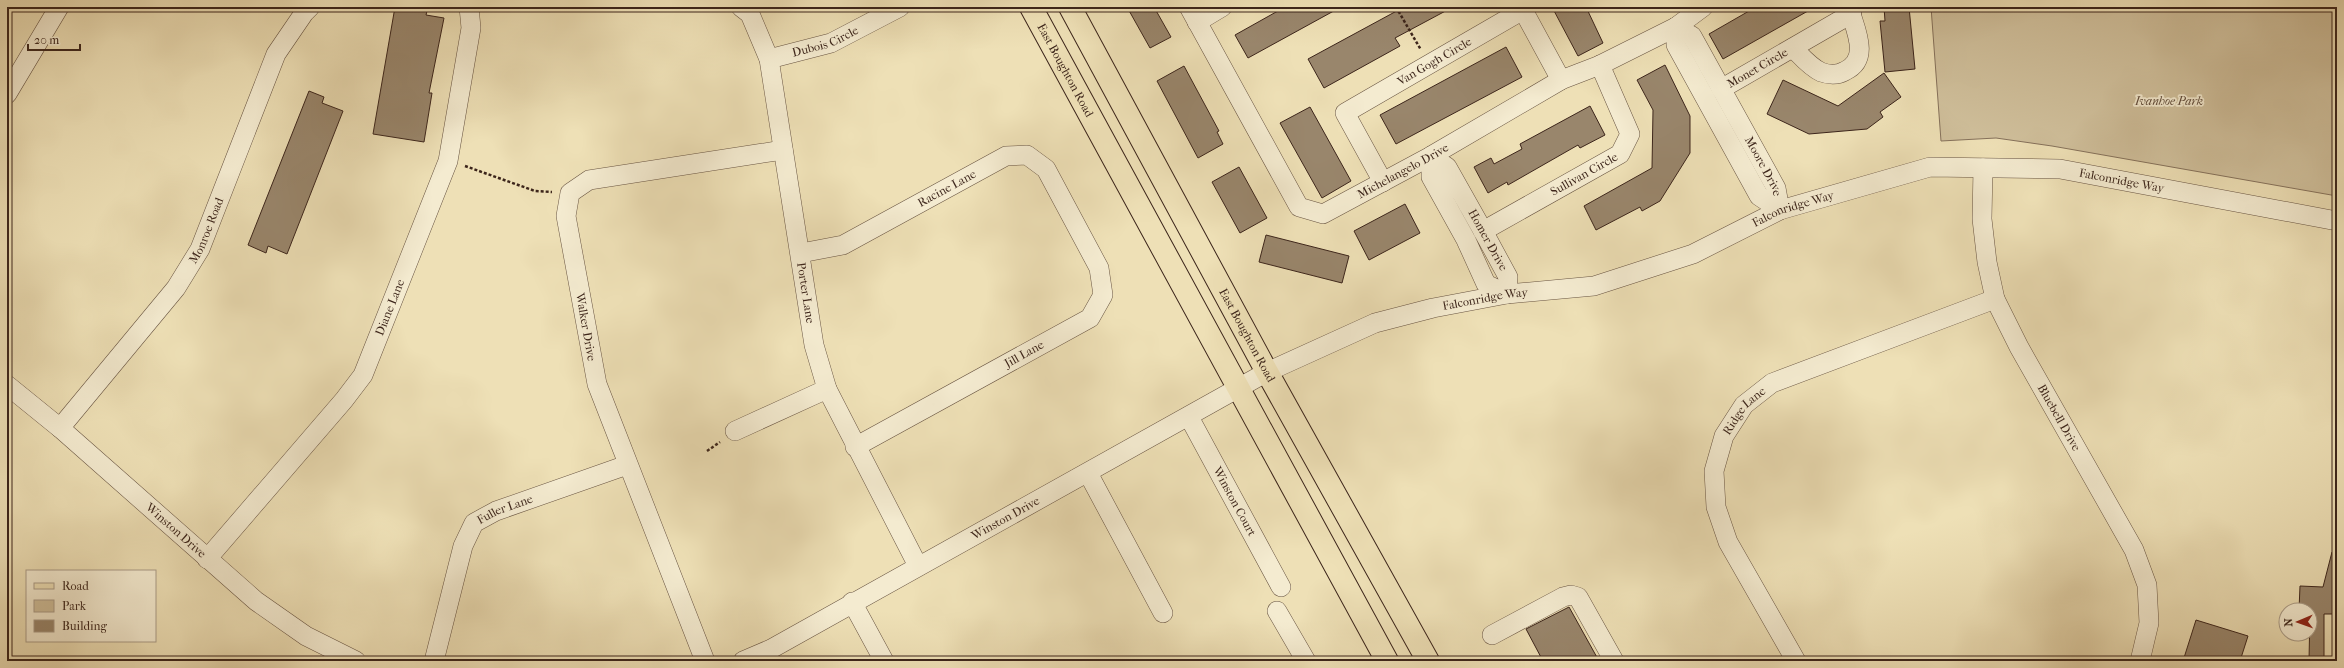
<svg xmlns="http://www.w3.org/2000/svg" width="2344" height="668" font-family="'IM FELL French Canon',serif">
	<style>
		.green { fill: #d0c09c; stroke: #86725c }
		.building { fill: #99866c; stroke: #3c251b }
		.lines { fill: none; stroke-linecap: round; stroke-linejoin: round }
		.minor-casing { stroke: #685442; stroke-width: 20 }
		.major-casing { stroke: #3c251b; stroke-width: 24 }
		.path { stroke: #3c251b; stroke-width: 2.5; stroke-dasharray: 3 2; stroke-linecap: butt }
		.minor { stroke: #f4ebd0; stroke-width: 19 }
		.major { stroke: #eee0b6; stroke-width: 22 }
		.labels { text-anchor: middle; stroke-width: 3.5; stroke-linejoin: round; paint-order: stroke }
		.street-label { font-size: 12px; fill: #3c251b; stroke: #f4ebd0 }
		.park-label { font-size: 12px; font-style: italic; fill: #614c3b; stroke: #f4ebd0 }
	</style>
	<rect width="100%" height="100%" fill="#eee0b6"/>
	<filter id="stains"><feTurbulence type="fractalNoise" baseFrequency=".005" numOctaves="4"/><feColorMatrix values="0 0 0 0 .2 0 0 0 0 .09 0 0 0 0 .02 0 0 0 .5 -.17"/></filter>
	<radialGradient id="worn" r=".72"><stop offset=".6" stop-color="#630" stop-opacity="0"/><stop offset="1" stop-color="#630" stop-opacity=".3"/></radialGradient>
	<!-- green -->
	<path class="green" d="M1931,7H2337V196L2052,146L1996,138L1941,141Z"/>
	<!-- building -->
	<path class="building" d="M395,7H428L426,15L444,18L429,93H432L424,142L373,134Z
		M1127,7H1154L1171,37L1150,48Z
		M1285,7H1341L1248,58L1235,35Z
		M1404,7H1453L1395,38L1400,46L1324,88L1308,59Z
		M1552,7H1586L1603,43L1578,56Z
		M1756,7H1815L1723,59L1709,34Z
		M1884,7H1909L1915,69L1885,72L1880,21H1885Z
		M1506,47L1522,77L1396,144L1380,115Z
		M1665,65L1690,116V153L1660,201L1642,211L1640,207L1596,230L1584,206L1652,168L1653,110L1637,80Z
		M1184,66L1219,131L1217,132L1223,144L1198,158L1157,81Z
		M1884,73L1901,97L1880,112L1883,117L1867,129L1809,134L1767,114L1783,80L1838,106Z
		M309,91L324,97L322,103L343,111L287,254L268,246L266,253L248,245Z
		M1590,106L1605,135L1580,148L1578,145L1508,185L1507,182L1488,193L1474,167L1491,158L1494,164L1522,149L1520,144Z
		M1310,107L1351,181L1322,198L1280,123Z
		M1239,167L1267,218L1240,233L1212,182Z
		M1405,204L1420,233L1369,260L1354,231Z
		M1266,235L1349,256L1342,283L1259,262Z
		M2332,552H2337V614H2324V661H2309L2310,610H2299L2300,586L2323,587Z
		M1569,607L1599,661H1543L1526,629Z
		M2196,620L2248,636L2240,661H2183Z"/>
	<g class="lines">
		<!-- minor casing -->
		<g class="minor-casing">
			<g id="minor">
				<path id="s1" d="M741,7L750,14L769,59L814,345L827,389L918,566"/>
				<path id="s2" d="M1189,7L1299,207L1323,214L1431,156L1561,80L1600,65L1676,27L1703,7"/>
				<path d="M1197,22L1222,7"/>
				<path d="M1676,27V45L1759,196L1780,210"/>
				<path id="s3" d="M1676,27L1692,36L1776,188L1780,210"/>
				<path d="M1793,48C1801,56 1810,67 1821,72C1829,75 1838,75 1845,71C1869,60 1857,33 1851,14"/>
				<path id="s4" d="M769,59L831,43L900,7"/>
				<path id="s5" d="M1721,89L1851,14L1853,7"/>
				<path d="M7,94L59,7"/>
				<path d="M1431,156L1447,167L1483,231L1508,277L1507,294L1486,284L1466,240L1431,177Z"/>
				<path id="s6" d="M1983,168L1982,219L1987,262L1995,299L2019,347L2134,550L2147,585L2149,623L2140,661"/>
				<path id="s7" d="M1383,182L1345,113L1523,10L1561,80"/>
				<path id="s8" d="M1483,231L1620,154L1630,134L1600,65"/>
				<path id="s9" d="M801,253L843,245L1006,156L1027,155L1046,169L1099,268L1103,295L1090,318L855,447"/>
				<path id="s10" d="M7,385L60,428L256,601L306,636L356,661"/>
				<path id="s11" d="M1189,417L1281,587"/>
				<path id="s12" d="M60,428L176,288L200,249L276,54L304,13L310,7"/>
				<path d="M735,431L827,389"/>
				<path d="M1088,473L1163,613"/>
				<path id="s13" d="M207,559L344,400L363,375L448,161L471,28L469,7"/>
				<path d="M852,602L884,661"/>
				<path d="M1277,611L1306,661"/>
				<path d="M1492,635L1563,597L1571,595L1578,597L1614,661"/>
				<path id="s14" d="M434,661L463,546L474,523L496,511L627,465"/>
				<path d="M705,661L597,384L566,216L570,193L589,180L783,150"/>
				<path id="s15" d="M743,661L771,649L1267,372L1375,323L1433,308L1507,294L1594,286L1693,254L1780,210L1930,167L2060,169L2337,221"/>
				<path id="s16" d="M1796,661L1728,542L1716,507L1714,471L1724,436L1744,405L1772,383L1995,299"/>
			</g>
		</g>
		<!-- major casing -->
		<g class="major-casing">
			<g id="major">
				<path id="s17" d="M1031,7L1387,661"/>
				<path id="s18" d="M1070,7L1267,372L1428,661"/>
			</g>
		</g>
		<!-- path -->
		<path class="path" d="M1396,7L1421,50
			M465,166L535,191L552,192
			M707,451L720,442"/>
		<!-- minor -->
		<use href="#minor" class="minor"/>
		<!-- major -->
		<use href="#major" class="major"/>
	</g>
	<g class="labels">
		<!-- street labels -->
		<g class="street-label">
			<text dy="4" stroke="none"><textPath href="#s4" startOffset="59">Dubois Circle</textPath></text>
			<text dy="4" stroke="none"><textPath href="#s7" startOffset="182">Van Gogh Circle</textPath></text>
			<text dy="4" stroke="none"><textPath href="#s5" startOffset="42">Monet Circle</textPath></text>
			<text dy="4" stroke="none"><textPath href="#s17" startOffset="72">East Boughton Road</textPath></text>
			<text dy="4" stroke="none"><textPath href="#s3" startOffset="167">Moore Drive</textPath></text>
			<text dy="4" stroke="none"><textPath href="#s2" startOffset="344">Michelangelo Drive</textPath></text>
			<text dy="4" stroke="none"><textPath href="#s8" startOffset="116">Sullivan Circle</textPath></text>
			<text dy="4" stroke="none"><textPath href="#s15" startOffset="1490">Falconridge Way</textPath></text>
			<text dy="4" stroke="none"><textPath href="#s9" startOffset="161">Racine Lane</textPath></text>
			<text dy="4" stroke="none"><textPath href="#s15" startOffset="1154">Falconridge Way</textPath></text>
			<text dy="4" stroke="none"><textPath href="#s12" startOffset="247">Monroe Road</textPath></text>
			<text transform="translate(1488 240) rotate(61)" y="4">Homer Drive</text>
			<text dy="4" stroke="none"><textPath href="#s1" startOffset="297">Porter Lane</textPath></text>
			<text dy="4" stroke="none"><textPath href="#s15" startOffset="830">Falconridge Way</textPath></text>
			<text dy="4" stroke="none"><textPath href="#s13" startOffset="314">Diane Lane</textPath></text>
			<text transform="translate(586 327) rotate(80)" y="4">Walker Drive</text>
			<text dy="4" stroke="none"><textPath href="#s18" startOffset="373">East Boughton Road</textPath></text>
			<text transform="translate(1024 354) rotate(-29)" y="4">Jill Lane</text>
			<text dy="4" stroke="none"><textPath href="#s16" startOffset="279">Ridge Lane</textPath></text>
			<text dy="4" stroke="none"><textPath href="#s6" startOffset="267">Bluebell Drive</textPath></text>
			<text dy="4" stroke="none"><textPath href="#s11" startOffset="96">Winston Court</textPath></text>
			<text dy="4" stroke="none"><textPath href="#s14" startOffset="178">Fuller Lane</textPath></text>
			<text dy="4" stroke="none"><textPath href="#s15" startOffset="299">Winston Drive</textPath></text>
			<text dy="4" stroke="none"><textPath href="#s10" startOffset="223">Winston Drive</textPath></text>
		</g>
		<!-- park labels -->
		<g class="park-label">
			<text x="2169" y="105">Ivanhoe Park</text>
		</g>
	</g>
	<!-- margin -->
	<rect width="2344" height="668" fill="none" stroke="#eee0b6" stroke-width="24"/>
	<rect x="8" y="8" width="2328" height="652" fill="none" stroke="#3c251b" stroke-width="2"/>
	<rect x="12" y="12" width="2320" height="644" fill="none" stroke="#3c251b"/>
	<!-- legend -->
	<rect x="26" y="570" width="130" height="72" fill="#f4ebd0" stroke="#aa9c88"/>
	<rect x="34" y="583" width="20" height="6" fill="#eee0b6" stroke="#aa9c88"/>
	<text x="62" y="590" font-size="12" fill="#3c251b">Road</text>
	<rect x="34" y="600" width="20" height="12" fill="#d0c09c" stroke="#aa9c88"/>
	<text x="62" y="610" font-size="12" fill="#3c251b">Park</text>
	<rect x="34" y="620" width="20" height="12" fill="#99866c" stroke="#aa9c88"/>
	<text x="62" y="630" font-size="12" fill="#3c251b">Building</text>
	<!-- north arrow -->
	<g transform="translate(2298 622) rotate(268)"><circle r="19" fill="#f4ebd0" stroke="#aa9c88"/>
	<path d="M0-3L7 15L0 10L-7 15Z" fill="#8f2418"/>
	<text y="-6" font-size="11" font-weight="bold" text-anchor="middle" fill="#3c251b">N</text>
	</g>
	<!-- scale -->
	<path d="M28 44v6h52v-6" fill="none" stroke="#3c251b" stroke-width="2"/>
	<text x="34" y="44" font-size="12" fill="#3c251b" stroke="#f4ebd0" stroke-width="3" paint-order="stroke">20 m</text>
	<rect width="100%" height="100%" filter="url(#stains)"/>
	<rect width="100%" height="100%" fill="url(#worn)"/>
</svg>
